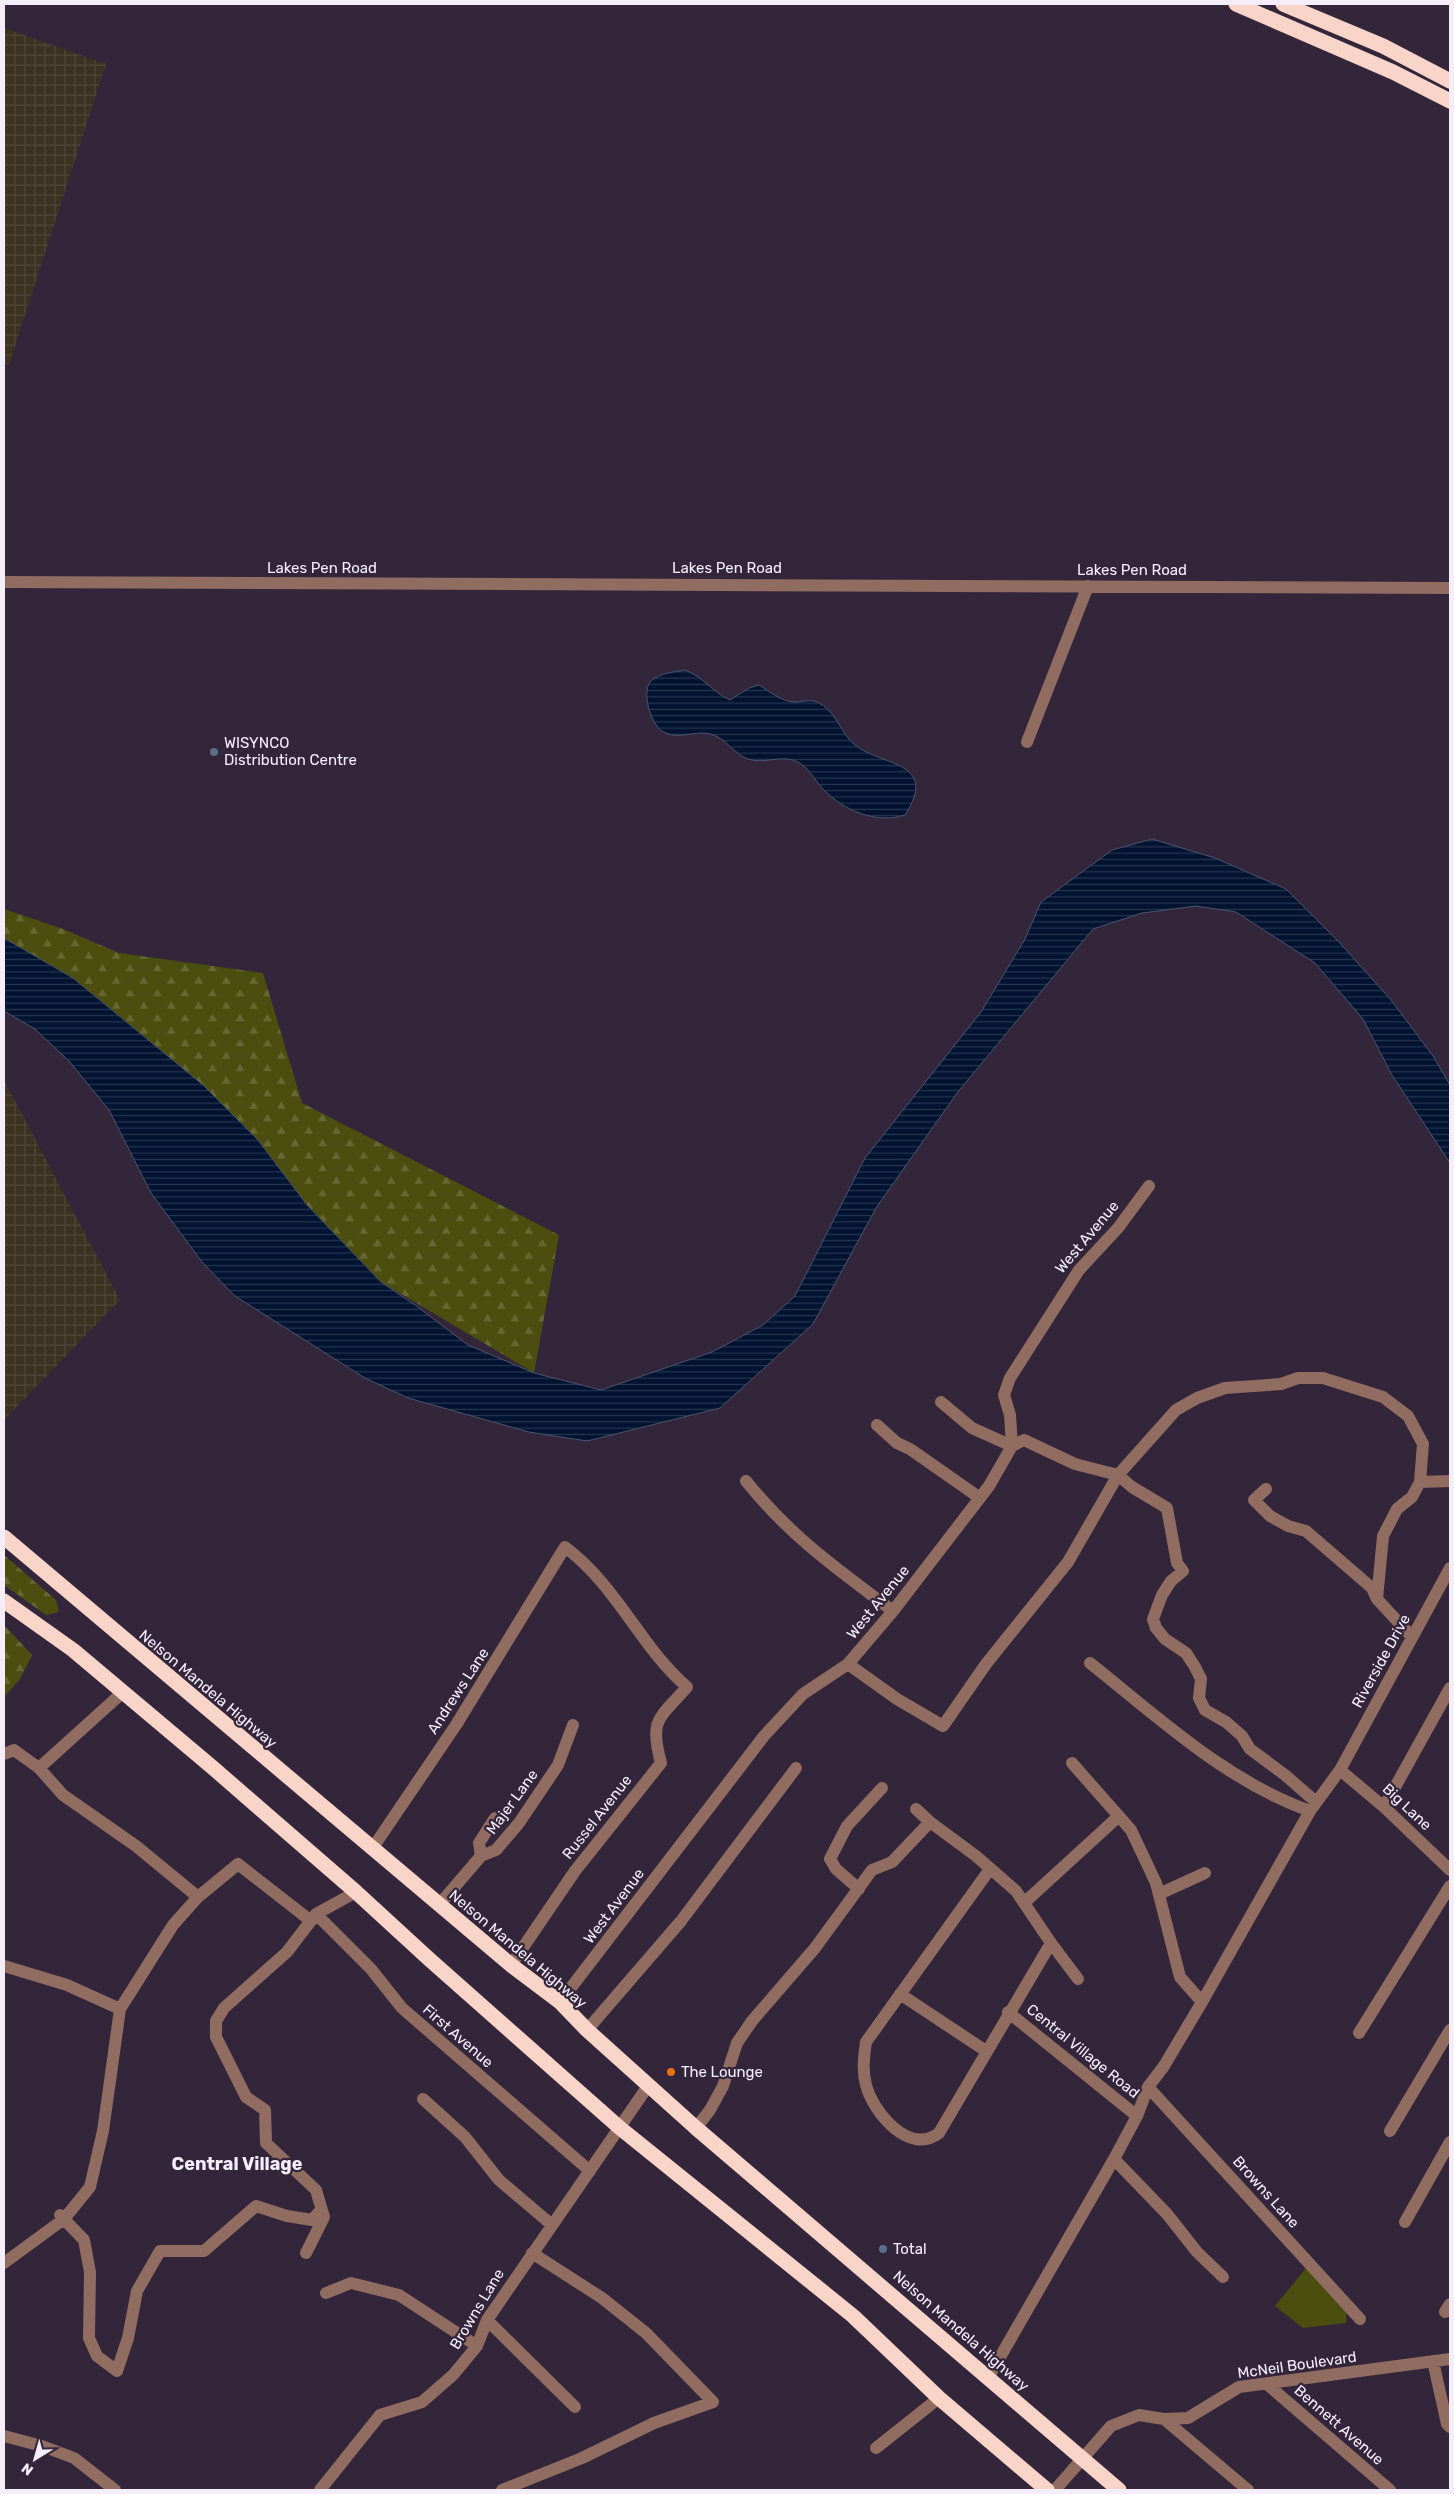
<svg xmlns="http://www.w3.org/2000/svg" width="1454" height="2494" font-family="Rubik,sans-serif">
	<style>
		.industrial { fill: url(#industrial-grid) }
		.green { fill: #4b4e0e }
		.forest { fill: url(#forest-firs) }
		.water { fill: url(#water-rules); stroke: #4a546e }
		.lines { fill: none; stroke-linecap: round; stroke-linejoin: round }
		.minor { stroke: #916c61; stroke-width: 12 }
		.highway { stroke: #f9d4c9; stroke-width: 15 }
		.service-dot { fill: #5c6f8a; stroke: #33263b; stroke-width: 2 }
		.food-dot { fill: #e8710a; stroke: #33263b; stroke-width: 2 }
		.labels { text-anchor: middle; stroke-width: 4.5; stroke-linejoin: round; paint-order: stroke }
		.street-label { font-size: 15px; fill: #f6edfb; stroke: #33263b }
		.poi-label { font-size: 15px; fill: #f6edfb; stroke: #33263b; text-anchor: start }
		.quarter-label { font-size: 18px; font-weight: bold; fill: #f6edfb; stroke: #33263b }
	</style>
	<defs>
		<pattern id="industrial-grid" width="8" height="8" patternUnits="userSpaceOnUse" patternTransform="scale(1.25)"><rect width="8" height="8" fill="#3c3222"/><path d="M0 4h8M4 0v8" fill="none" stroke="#4f4638"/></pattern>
		<pattern id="forest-firs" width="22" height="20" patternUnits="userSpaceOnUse" patternTransform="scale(1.25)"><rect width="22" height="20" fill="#4b4e0e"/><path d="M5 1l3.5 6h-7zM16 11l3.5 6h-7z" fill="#666832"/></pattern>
		<pattern id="water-rules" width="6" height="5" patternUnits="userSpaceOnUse" patternTransform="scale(1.25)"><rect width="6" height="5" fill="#011331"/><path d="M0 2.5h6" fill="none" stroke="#273650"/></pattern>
	</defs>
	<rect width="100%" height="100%" fill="#33263b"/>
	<!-- industrial -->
	<path class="industrial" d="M4,28L106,64L9,365L4,364Z
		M4,1080L120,1300L4,1420Z"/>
	<!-- green -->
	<path class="green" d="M1311,2262L1347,2300L1346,2323L1303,2328L1275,2306Z"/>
	<!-- forest -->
	<path class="forest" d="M4,909L63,929L119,953L263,973L302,1103L559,1235L534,1373L381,1282L307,1205L258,1140L203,1085L73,978L4,938Z
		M4,1555L56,1600L59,1612L46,1615L4,1585Z
		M4,1625L32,1655L20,1679L4,1697Z"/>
	<!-- water -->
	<path class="water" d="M685,670C705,678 711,691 730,700L749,688L759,685C770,692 781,701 794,702C802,702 809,699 817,702C836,710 840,733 855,745C881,766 940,761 905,815C876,824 844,811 823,789C814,779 807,764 793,760C778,756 763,764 748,759C734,754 725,737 710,734C694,730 678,741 662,731C651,725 640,689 652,680C661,673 674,672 685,670Z
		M1152,839L1215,858L1286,889L1339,942L1391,1000L1433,1056L1450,1085V1163L1392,1075L1363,1019L1315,963L1236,912L1196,906L1142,913L1093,929L957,1093L876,1208L813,1324L720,1408L587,1441L529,1432L408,1398L365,1378L235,1296L202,1262L151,1193L109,1110L69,1061L35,1029L4,1011V938L73,978L203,1085L258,1140L307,1205L381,1282L415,1305L468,1345L534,1373L601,1390L712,1352L763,1325L795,1296L865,1158L981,1012L1025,939L1041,902L1112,850Z"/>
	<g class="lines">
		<!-- minor -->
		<path class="minor" d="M4,582L1450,588
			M1027,742L1088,586
			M941,1402L972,1428L1012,1446L1024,1440L1075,1464L1118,1475L1176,1410L1197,1398L1225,1388L1281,1384L1298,1378H1323L1383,1397L1408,1416L1423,1444L1420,1482
			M877,1425L897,1443L910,1449L980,1498
			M746,1481C790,1536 837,1569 893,1611
			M1266,1489L1254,1500L1270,1516L1288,1526L1306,1531L1372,1588L1377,1599L1412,1637
			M1377,1599L1383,1536L1397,1509L1412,1497L1420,1482L1450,1481
			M1090,1663C1159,1718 1226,1781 1310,1811
			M848,1664L897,1699L943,1726L986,1664L1068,1562L1118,1475L1132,1487L1167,1508L1177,1563L1183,1571L1171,1581L1162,1595L1153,1619L1156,1628L1165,1639L1186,1653L1195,1667L1201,1679L1199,1698L1205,1710L1226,1722L1242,1736L1250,1749L1285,1775L1316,1802
			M4,1754L14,1750L39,1768L122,1693
			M1072,1763L1131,1830L1156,1883L1180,1977L1202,2002
			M39,1768L63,1795L136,1846L198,1897
			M1340,1770L1384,1807L1450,1870
			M1384,1807L1450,1688
			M916,1809L930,1822L976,1856L1016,1891L1051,1943L1078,1979
			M372,1849L456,1725L565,1547C619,1588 638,1644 687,1687C659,1719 649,1719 661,1763L575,1871L511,1965
			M481,1856L479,1843L495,1818
			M990,1869L866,2042C864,2056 862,2070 866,2085C873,2112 909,2156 939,2133L1051,1943
			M859,1889L836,1869L830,1859L847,1826L882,1788
			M1159,1894L1205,1873
			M1025,1902L1119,1816
			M439,1905L481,1856L496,1850L519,1823L558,1765L573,1725
			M316,1914L371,1969L402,2008L590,2171
			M4,1966L67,1985L120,2009
			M900,1994L986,2051
			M560,2002L764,1736L803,1694L848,1664L893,1611L989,1486L1012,1446L1010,1415L1004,1395L1010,1378L1079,1270L1118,1228L1149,1186
			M1008,2012L1137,2116
			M587,2030L681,1921L796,1768
			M1359,2033L1450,1886
			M1148,2087L1360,2319
			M423,2099L465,2137L499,2180L552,2225
			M696,2128L710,2110L723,2086L737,2043L752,2021L815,1948L872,1870L892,1862L930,1822
			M1390,2131L1450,2030
			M1114,2159L1167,2214L1197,2252L1223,2277
			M60,2215L84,2240L90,2272L89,2338L97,2356L117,2371L128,2338L137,2291L160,2251H204L256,2206L287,2216L312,2220L321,2210
			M1405,2222L1450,2142
			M306,2253L324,2217L316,2190L266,2143L265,2110L246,2097L216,2037V2021L224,2008L287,1952L316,1914L356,1892
			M4,2263L64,2219L90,2187L103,2131L120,2009L173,1925L198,1897L238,1864L311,1921
			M326,2293L351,2283L399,2295L477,2346
			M1445,2312L1450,2304
			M487,2320L575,2407
			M1433,2361L1447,2424L1450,2427
			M988,2378L1114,2159L1137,2116L1148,2087L1164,2066L1202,2002L1310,1811L1340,1770L1450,1568
			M1268,2385L1390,2490
			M1164,2419L1248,2490
			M4,2436L42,2446L74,2458L115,2490
			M876,2448L939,2398
			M320,2490L380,2415L422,2402L453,2375L477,2346L487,2320L648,2086
			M502,2490L582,2458L654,2423L713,2402L646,2333L602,2298L532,2253
			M1055,2490L1111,2426L1139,2415L1164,2419L1188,2418L1239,2387L1450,2359"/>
		<!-- highway -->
		<path class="highway" d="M1236,4L1393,72L1450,101
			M1283,4L1383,46L1450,81
			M4,1537L511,1965L560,2002L587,2030L696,2128L1119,2490
			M4,1601L73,1650L212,1767L356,1892L429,1959L620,2128L853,2316L939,2398L1047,2490"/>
	</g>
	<!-- markers -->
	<g class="service-dot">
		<circle cx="214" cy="752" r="5"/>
		<circle cx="883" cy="2249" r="5"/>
	</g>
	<circle class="food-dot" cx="671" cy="2072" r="5"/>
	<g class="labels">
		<!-- street labels -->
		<g class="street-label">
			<text x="322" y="573">Lakes Pen Road</text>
			<text x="727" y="573">Lakes Pen Road</text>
			<text x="1132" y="575">Lakes Pen Road</text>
			<text transform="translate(1087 1237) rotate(-50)" y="5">West Avenue</text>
			<text transform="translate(878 1602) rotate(-51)" y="5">West Avenue</text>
			<text transform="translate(1381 1661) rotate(-61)" y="5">Riverside Drive</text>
			<text transform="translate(208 1689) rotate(40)" y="5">Nelson Mandela Highway</text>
			<text transform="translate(458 1691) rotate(-57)" y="5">Andrews Lane</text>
			<text transform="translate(512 1802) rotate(-54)" y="5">Majer Lane</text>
			<text transform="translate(1407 1807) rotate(43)" y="5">Big Lane</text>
			<text transform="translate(597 1817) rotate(-52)" y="5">Russel Avenue</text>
			<text transform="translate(614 1906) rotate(-53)" y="5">West Avenue</text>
			<text transform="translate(518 1949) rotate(40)" y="5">Nelson Mandela Highway</text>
			<text transform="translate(458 2036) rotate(41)" y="5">First Avenue</text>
			<text transform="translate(1083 2051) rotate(39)" y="5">Central Village Road</text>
			<text transform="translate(1266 2192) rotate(48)" y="5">Browns Lane</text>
			<text transform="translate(477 2309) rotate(-59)" y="5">Browns Lane</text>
			<text transform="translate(961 2331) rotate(41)" y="5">Nelson Mandela Highway</text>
			<text transform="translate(1297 2365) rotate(-8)" y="5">McNeil Boulevard</text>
			<text transform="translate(1339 2425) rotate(41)" y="5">Bennett Avenue</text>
		</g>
		<!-- poi labels -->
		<g class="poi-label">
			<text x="224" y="748">WISYNCO<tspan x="224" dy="17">Distribution Centre</tspan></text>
			<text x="681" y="2077">The Lounge</text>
			<text x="893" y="2254">Total</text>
		</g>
		<!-- quarter labels -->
		<g class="quarter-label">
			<text x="237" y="2170">Central Village</text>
		</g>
	</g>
	<!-- border -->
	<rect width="1454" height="2494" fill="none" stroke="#f6edfb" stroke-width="10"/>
	<!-- north arrow -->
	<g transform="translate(35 2459) rotate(217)" stroke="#33263b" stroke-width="4" paint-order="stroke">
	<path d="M0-4L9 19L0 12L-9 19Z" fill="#f6edfb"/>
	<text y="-8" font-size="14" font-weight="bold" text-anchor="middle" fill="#f6edfb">N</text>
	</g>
</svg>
